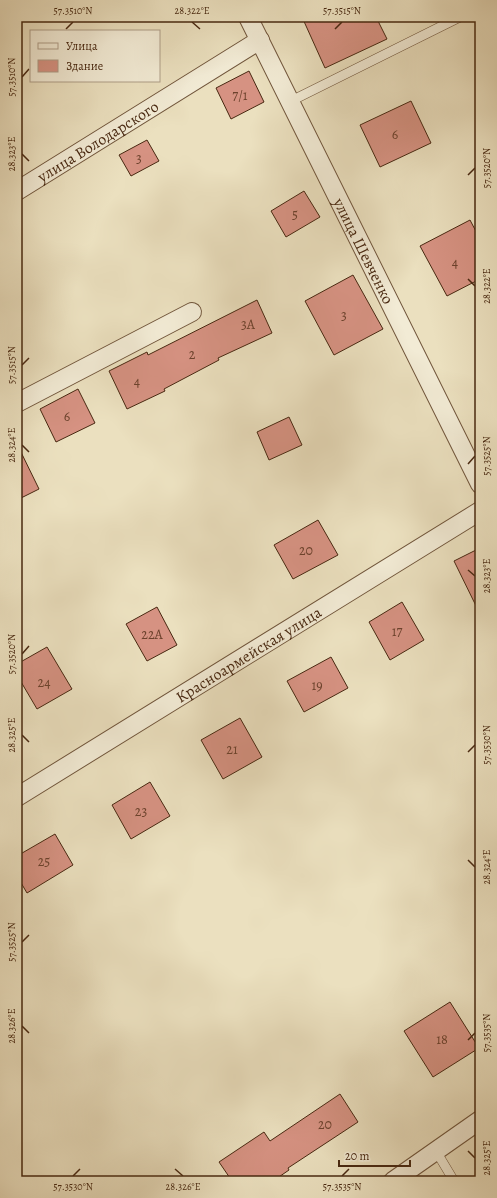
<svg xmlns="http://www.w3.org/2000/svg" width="497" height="1198" font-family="Alegreya,serif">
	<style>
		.building { fill: #d69282; stroke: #482811 }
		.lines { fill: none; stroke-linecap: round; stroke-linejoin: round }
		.lane-casing { stroke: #71563c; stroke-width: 10 }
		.street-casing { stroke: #71563c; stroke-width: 20 }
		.lane { stroke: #f2ebd5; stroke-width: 9 }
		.street { stroke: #f2ebd5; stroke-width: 18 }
		.ticks { fill: none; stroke: #482811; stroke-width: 1.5 }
		.labels { text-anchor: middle; stroke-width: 3.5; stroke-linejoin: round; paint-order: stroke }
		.number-label { font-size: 14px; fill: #6c422d }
		.street-label { font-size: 16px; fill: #482811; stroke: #f2ebd5 }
		.neatline { fill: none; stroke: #482811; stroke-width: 1.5 }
		.ticks-label { font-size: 10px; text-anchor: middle; fill: #482811 }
	</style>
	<rect width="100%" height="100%" fill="#ebe0bf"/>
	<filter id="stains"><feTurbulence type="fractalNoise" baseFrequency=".005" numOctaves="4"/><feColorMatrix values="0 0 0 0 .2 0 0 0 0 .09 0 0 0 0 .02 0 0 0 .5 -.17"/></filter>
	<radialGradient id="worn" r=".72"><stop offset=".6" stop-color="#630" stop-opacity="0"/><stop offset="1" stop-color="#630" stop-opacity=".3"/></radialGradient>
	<!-- building -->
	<path class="building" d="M302,17H376L387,39L325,68Z
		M249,71L264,102L231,119L216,88Z
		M411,101L431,143L380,167L360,125Z
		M147,140L159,161L131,176L119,155Z
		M304,191L320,217L286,237L271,211Z
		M470,220L480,239V279L447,296L420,246Z
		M353,275L383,329L334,355L305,301Z
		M257,300L272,333L218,358L219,360L164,389L165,391L127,409L109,371L147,352L148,355Z
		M78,389L95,423L56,442L40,409Z
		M289,417L302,445L269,460L257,432Z
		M17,444L39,489L17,500Z
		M318,520L338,555L293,579L274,545Z
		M480,548V614L454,561Z
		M402,602L424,640L390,660L369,622Z
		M157,607L177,645L147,661L126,624Z
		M47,647L72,689L37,709L17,675V664Z
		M331,657L348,688L304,712L287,681Z
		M240,718L262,757L223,779L201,740Z
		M150,782L170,816L131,839L112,805Z
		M55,834L73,865L27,893L17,876V856Z
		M450,1002L479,1048L433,1077L404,1031Z
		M340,1094L358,1122L288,1168L289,1170L273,1181H232L219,1162L264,1132L270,1141Z"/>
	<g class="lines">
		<!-- lane casing -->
		<g class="lane-casing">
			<path id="lane" d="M291,101L460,17
				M436,1151L454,1181"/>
		</g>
		<!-- street casing -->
		<g class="street-casing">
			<g id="street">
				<path id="s1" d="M248,17L480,484"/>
				<path id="s2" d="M17,191L260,40"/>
				<path d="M17,403L192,312"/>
				<path id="s3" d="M17,797L480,511"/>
				<path d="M393,1181L480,1120"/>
			</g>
		</g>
		<!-- lane -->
		<use href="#lane" class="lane"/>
		<!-- street -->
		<use href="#street" class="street"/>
	</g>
	<!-- ticks -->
	<path class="ticks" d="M192,22L200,29M66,29L73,22M335,29L342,22M22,77L29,69M22,154L29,161M468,175L475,168M468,279L475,286M22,365L29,358M22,445L29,452M468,464L475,456M468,570L475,576M22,654L29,646M22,735L29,742M468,752L475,745M468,860L475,867M22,942L29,935M22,1026L29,1033M468,1040L475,1033M468,1151L475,1158M175,1169L183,1176M73,1176L80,1169M342,1176L349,1169"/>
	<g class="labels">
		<!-- number labels -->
		<g class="number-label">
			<text x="240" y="100">7/1</text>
			<text x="395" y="139">6</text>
			<text x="139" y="163">3</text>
			<text x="295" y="219">5</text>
			<text x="455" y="267">4</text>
			<text x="344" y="320">3</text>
			<text x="248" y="329">3А</text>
			<text x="192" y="359">2</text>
			<text x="137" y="386">4</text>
			<text x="67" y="421">6</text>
			<text x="306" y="555">20</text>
			<text x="397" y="636">17</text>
			<text x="152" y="639">22А</text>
			<text x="44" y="687">24</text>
			<text x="317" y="690">19</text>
			<text x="232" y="754">21</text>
			<text x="141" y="816">23</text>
			<text x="44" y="866">25</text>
			<text x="442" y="1044">18</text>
			<text x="325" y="1129">20</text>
		</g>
		<!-- street labels -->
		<g class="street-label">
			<text dy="6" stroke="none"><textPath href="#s2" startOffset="95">улица Володарского</textPath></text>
			<text dy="6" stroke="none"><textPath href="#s1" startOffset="261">улица Шевченко</textPath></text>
			<text dy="6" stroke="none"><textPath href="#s3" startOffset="272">Красноармейская улица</textPath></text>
		</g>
	</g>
	<!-- margin -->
	<rect width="497" height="1198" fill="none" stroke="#ebe0bf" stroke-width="44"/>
	<!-- legend -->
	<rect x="30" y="30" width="130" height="52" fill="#f2ebd5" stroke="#ae9d87"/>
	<rect x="38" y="43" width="20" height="6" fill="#f2ebd5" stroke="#ae9d87"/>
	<text x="66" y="50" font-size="12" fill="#482811">Улица</text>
	<rect x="38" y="60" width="20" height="12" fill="#d69282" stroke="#ae9d87"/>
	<text x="66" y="70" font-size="12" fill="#482811">Здание</text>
	<!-- scale -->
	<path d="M339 1160v6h71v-6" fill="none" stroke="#482811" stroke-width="2"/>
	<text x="345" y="1160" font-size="12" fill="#482811" stroke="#f2ebd5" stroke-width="3" paint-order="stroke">20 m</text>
	<rect x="22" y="22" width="453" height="1154" class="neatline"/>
	<g class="ticks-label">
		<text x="73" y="14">57.3510°N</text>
		<text x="192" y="14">28.322°E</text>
		<text x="342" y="14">57.3515°N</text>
		<text transform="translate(11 77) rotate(-90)" y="4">57.3510°N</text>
		<text transform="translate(11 154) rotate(-90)" y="4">28.323°E</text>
		<text transform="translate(486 168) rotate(-90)" y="4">57.3520°N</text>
		<text transform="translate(486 286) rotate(-90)" y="4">28.322°E</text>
		<text transform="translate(11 365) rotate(-90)" y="4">57.3515°N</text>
		<text transform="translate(11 445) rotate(-90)" y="4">28.324°E</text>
		<text transform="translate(486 456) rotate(-90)" y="4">57.3525°N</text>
		<text transform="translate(486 576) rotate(-90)" y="4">28.323°E</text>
		<text transform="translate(11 654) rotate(-90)" y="4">57.3520°N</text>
		<text transform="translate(11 735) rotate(-90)" y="4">28.325°E</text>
		<text transform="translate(486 745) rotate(-90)" y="4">57.3530°N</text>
		<text transform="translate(486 867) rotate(-90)" y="4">28.324°E</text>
		<text transform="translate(11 942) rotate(-90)" y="4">57.3525°N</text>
		<text transform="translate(11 1026) rotate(-90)" y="4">28.326°E</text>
		<text transform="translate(486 1033) rotate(-90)" y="4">57.3535°N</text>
		<text transform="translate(486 1158) rotate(-90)" y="4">28.325°E</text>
		<text x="73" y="1190">57.3530°N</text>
		<text x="183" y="1190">28.326°E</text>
		<text x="342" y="1190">57.3535°N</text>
	</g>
	<rect width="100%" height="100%" filter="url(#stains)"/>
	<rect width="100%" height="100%" fill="url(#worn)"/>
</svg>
